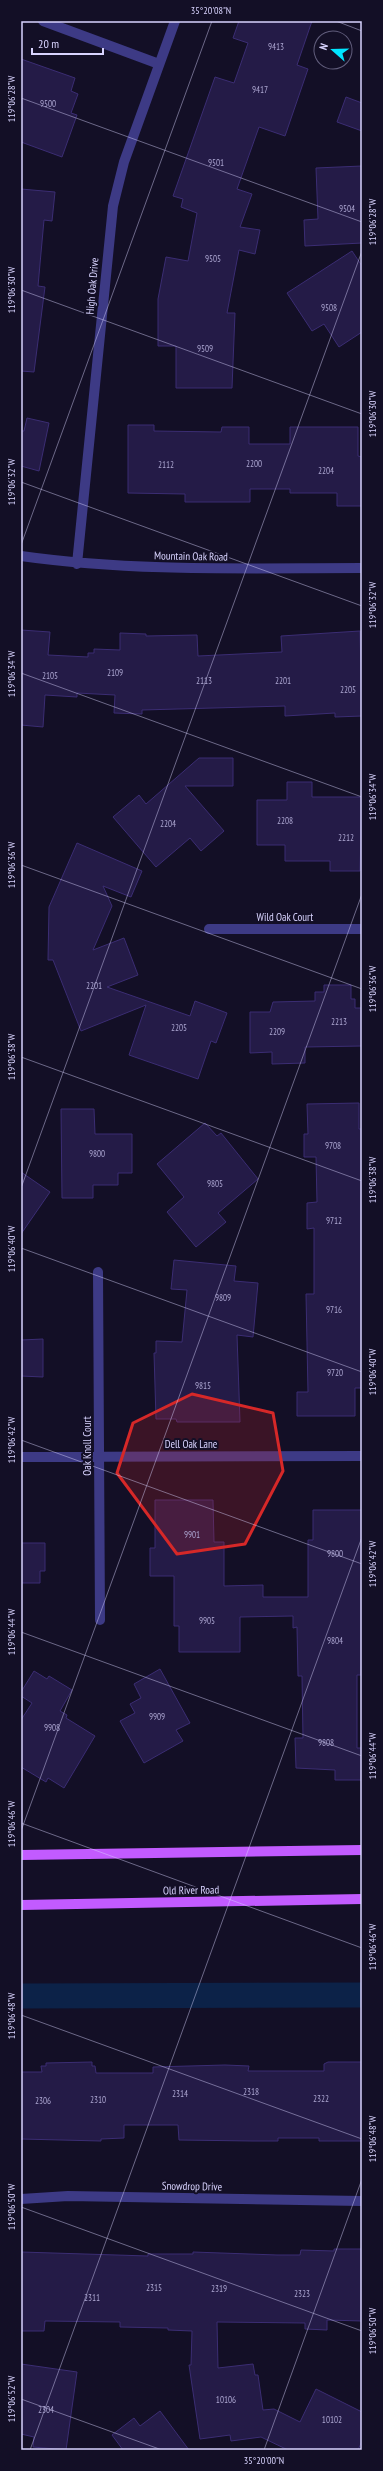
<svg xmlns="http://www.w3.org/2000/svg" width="383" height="2471" font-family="'PT Sans Narrow',sans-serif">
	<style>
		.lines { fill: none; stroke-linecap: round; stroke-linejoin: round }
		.canal { stroke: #0c2248; stroke-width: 25 }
		.building { fill: #241b47; stroke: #3b2d73 }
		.minor { stroke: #3d3a85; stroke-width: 10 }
		.major { stroke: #c25bff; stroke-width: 10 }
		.marked { fill: #d62828; fill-opacity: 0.2; stroke: #d62828; stroke-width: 3; stroke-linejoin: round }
		.ticks { fill: none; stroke: #d9d4ff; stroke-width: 1; stroke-opacity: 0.45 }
		.labels { text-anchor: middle; stroke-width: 4; stroke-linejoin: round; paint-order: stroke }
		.number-label { font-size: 9px; fill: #aca6d1 }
		.street-label { font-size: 11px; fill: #d9d4ff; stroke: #130f26 }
		.neatline { fill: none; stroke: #d9d4ff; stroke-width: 1.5 }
		.ticks-label { font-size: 10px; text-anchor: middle; fill: #d9d4ff }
	</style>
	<rect width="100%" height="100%" fill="#130f26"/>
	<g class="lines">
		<!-- canal -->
		<path class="canal" d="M21,1996L362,1995"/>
	</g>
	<!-- building -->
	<path class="building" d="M239,21H312L297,65L308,69L285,136L259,127L237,189L252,194L240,227L260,230L255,254L239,250L227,313H235L232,388H176V346H158V299L166,257L188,261L197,213L181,207L183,199L173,196L215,77L234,83L248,43L233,38Z
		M21,59L75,78L71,91L78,94L71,113L77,115L62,157L21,142Z
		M346,97L362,103V131L337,122Z
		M362,166V243L305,246L304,220L318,219L316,168Z
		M21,189L55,192L52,221L44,220L38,286L45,287L34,372L21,371Z
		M352,251L362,266V332L339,347L324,324L312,331L287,293Z
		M27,418L49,423L39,471L21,466V431H24Z
		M128,425H154V431L221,432L222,427H249V444H290V427H358V456L362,457V506H337V493H290V489H250V502H185V494L128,493Z
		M21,630L50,632L48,655L88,657V653H94V649L120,650V633L146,634V636L197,635L198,656L282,652L281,636L360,631L362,716L335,717V713L285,716V706L142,710V714L114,713L115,695L77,693V697L45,695L43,727L21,725Z
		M199,758H233V786H185L224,831L201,851L190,838L156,867L113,817L139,795L146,804Z
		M287,782H312V797H362L360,871H330V861H285V845H257V800H287Z
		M77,843L142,871L131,897L103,886L112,906L93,950L124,938L138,975L107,987L190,1016L195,1001L227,1013L216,1043L211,1041L198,1079L129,1055L146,1005L81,1031L53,960H48L49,907Z
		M324,985H351V999H355V1008H362V1046L305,1047V1063L272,1064V1052L250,1053V1012H270L273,1002L315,1001V992H324Z
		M359,1103V1129H362V1388H355V1416H297V1392H308L306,1294H314V1228L307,1229V1203L317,1202L316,1157H304V1134H308L307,1104Z
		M61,1109H94L95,1134H132V1173H118V1185H93V1198H62Z
		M205,1123L217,1136L221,1133L258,1179L218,1213L226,1222L196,1247L167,1212L184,1197L157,1164Z
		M21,1172L50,1192L21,1234Z
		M174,1260L236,1266L234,1281L258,1283L253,1337L237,1335L240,1422H177L176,1419H156L154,1353H156V1341L182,1342L187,1290L171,1289Z
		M43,1339V1377L21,1376V1340Z
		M155,1500H213L214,1542H224V1586L263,1585V1597H308V1540H313V1510H362V1655L361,1675H357V1748H362V1780H335V1770L296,1768L295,1738H303L302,1676H298L297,1627L293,1628V1616L240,1617V1652H179V1626H174V1576H150V1548H155Z
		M21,1543H45V1571H40V1583H21Z
		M160,1669L190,1723L176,1730L183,1741L144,1763L120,1721L135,1713L130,1704L141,1698L134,1684Z
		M34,1671L47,1679L49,1676L72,1690L60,1711L67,1715L66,1718L95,1736L64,1788L48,1778L46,1782L21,1767V1720L32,1703L21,1696V1692Z
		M92,2062V2066H95L96,2073H153V2067L225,2065L249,2066L248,2071H324V2064L328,2062H362V2141H319V2138H278V2141H253L179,2140L178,2125H124V2138L101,2139V2141L21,2139V2072H42L41,2066H46V2063Z
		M334,2249H362V2321L327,2320V2330L305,2329V2323L217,2322L218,2368L253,2364L255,2375H258L263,2410L274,2409L300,2422L316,2389L362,2412V2441L358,2450H288L261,2437L231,2441L230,2435L200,2439L189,2365H191L192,2331L168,2330V2328L120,2327V2322L45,2321L44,2331H21V2252L148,2256V2254H193V2252L277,2255H300L301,2250L334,2251Z
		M21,2364L77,2372L66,2450L33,2447L34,2437L21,2434Z
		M160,2411L189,2450H123L112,2435L134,2418L140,2426Z"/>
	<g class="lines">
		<!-- minor -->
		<path class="minor" d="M43,21L159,64
			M21,556C134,572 248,568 362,568
			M77,564L113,206L124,162L175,21
			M209,929H362
			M98,1272L100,1620
			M21,1457L362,1456
			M21,2199L68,2196L362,2201"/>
		<!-- major -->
		<path class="major" d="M21,1855L362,1850
			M21,1905L362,1899"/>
	</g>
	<!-- marked area -->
	<path class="marked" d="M192,1394L273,1413L283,1471L245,1544L177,1554L117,1473L133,1423Z"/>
	<!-- ticks -->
	<path class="ticks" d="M336,21L362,31M21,98L362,222M21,290L362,414M21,482L362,606M21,545L212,21M21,673L362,797M21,865L362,989M21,1057L362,1181M21,1188L362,251M21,1248L362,1372M21,1440L362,1564M21,1632L362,1756M21,1823L362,1948M21,1831L362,894M21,2015L362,2139M21,2207L362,2331M21,2399L162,2450M30,2450L362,1537M264,2450L362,2179"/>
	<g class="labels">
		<!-- number labels -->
		<g class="number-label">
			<text x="276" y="50">9413</text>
			<text x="260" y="93">9417</text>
			<text x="48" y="107">9500</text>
			<text x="216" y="166">9501</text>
			<text x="347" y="212">9504</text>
			<text x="213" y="262">9505</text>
			<text x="329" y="311">9508</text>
			<text x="205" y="352">9509</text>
			<text x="254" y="467">2200</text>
			<text x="166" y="468">2112</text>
			<text x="326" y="474">2204</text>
			<text x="115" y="676">2109</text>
			<text x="50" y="679">2105</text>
			<text x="204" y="684">2113</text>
			<text x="283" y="684">2201</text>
			<text x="348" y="693">2205</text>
			<text x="285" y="824">2208</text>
			<text x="168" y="827">2204</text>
			<text x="346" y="841">2212</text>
			<text x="94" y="989">2201</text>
			<text x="339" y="1025">2213</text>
			<text x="179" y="1031">2205</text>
			<text x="277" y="1035">2209</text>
			<text x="333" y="1149">9708</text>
			<text x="97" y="1157">9800</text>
			<text x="215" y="1187">9805</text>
			<text x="334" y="1224">9712</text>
			<text x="223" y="1301">9809</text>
			<text x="334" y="1313">9716</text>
			<text x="335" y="1376">9720</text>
			<text x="203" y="1389">9815</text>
			<text x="192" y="1538">9901</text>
			<text x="335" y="1557">9800</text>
			<text x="207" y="1624">9905</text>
			<text x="335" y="1644">9804</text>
			<text x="157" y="1720">9909</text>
			<text x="52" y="1731">9908</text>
			<text x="326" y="1746">9808</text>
			<text x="251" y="2095">2318</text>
			<text x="180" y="2097">2314</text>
			<text x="321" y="2102">2322</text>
			<text x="98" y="2103">2310</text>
			<text x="43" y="2104">2306</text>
			<text x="154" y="2291">2315</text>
			<text x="219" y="2292">2319</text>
			<text x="302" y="2297">2323</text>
			<text x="92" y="2301">2311</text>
			<text x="226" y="2403">10106</text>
			<text x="46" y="2413">2304</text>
			<text x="332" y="2423">10102</text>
		</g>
		<!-- street labels -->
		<g class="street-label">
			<text transform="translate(92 286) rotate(-85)" y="4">High Oak Drive</text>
			<text transform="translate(191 556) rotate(1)" y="4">Mountain Oak Road</text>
			<text x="285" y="921">Wild Oak Court</text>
			<text x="191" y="1448">Dell Oak Lane</text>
			<text transform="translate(87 1446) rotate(-90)" y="4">Oak Knoll Court</text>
			<text transform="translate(191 1890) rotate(-1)" y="4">Old River Road</text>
			<text transform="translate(192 2186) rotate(1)" y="4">Snowdrop Drive</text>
		</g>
	</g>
	<!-- border -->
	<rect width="383" height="2471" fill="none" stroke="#130f26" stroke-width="44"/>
	<!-- north arrow -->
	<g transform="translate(333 50) rotate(290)"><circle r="19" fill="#130f26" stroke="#625e7d"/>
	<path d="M0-3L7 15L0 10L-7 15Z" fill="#00e5ff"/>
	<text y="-6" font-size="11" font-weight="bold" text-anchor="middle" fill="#d9d4ff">N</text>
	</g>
	<!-- scale -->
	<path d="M32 48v6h71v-6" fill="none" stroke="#d9d4ff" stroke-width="2"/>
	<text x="38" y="48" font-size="12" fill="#d9d4ff" stroke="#130f26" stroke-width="3" paint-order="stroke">20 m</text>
	<rect x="22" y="22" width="339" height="2427" class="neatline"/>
	<g class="ticks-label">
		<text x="211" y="14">35°20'08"N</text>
		<text transform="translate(11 99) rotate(-90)" y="4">119°06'28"W</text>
		<text transform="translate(372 222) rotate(-90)" y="4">119°06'28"W</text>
		<text transform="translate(11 290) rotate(-90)" y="4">119°06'30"W</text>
		<text transform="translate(372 414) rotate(-90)" y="4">119°06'30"W</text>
		<text transform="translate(11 482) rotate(-90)" y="4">119°06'32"W</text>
		<text transform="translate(372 605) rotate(-90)" y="4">119°06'32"W</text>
		<text transform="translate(11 674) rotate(-90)" y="4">119°06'34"W</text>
		<text transform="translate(372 797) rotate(-90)" y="4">119°06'34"W</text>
		<text transform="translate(11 865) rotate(-90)" y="4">119°06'36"W</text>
		<text transform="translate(372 989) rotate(-90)" y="4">119°06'36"W</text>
		<text transform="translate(11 1057) rotate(-90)" y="4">119°06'38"W</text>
		<text transform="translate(372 1180) rotate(-90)" y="4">119°06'38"W</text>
		<text transform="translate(11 1249) rotate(-90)" y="4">119°06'40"W</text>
		<text transform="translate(372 1372) rotate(-90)" y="4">119°06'40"W</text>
		<text transform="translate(11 1440) rotate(-90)" y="4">119°06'42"W</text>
		<text transform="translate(372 1564) rotate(-90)" y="4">119°06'42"W</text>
		<text transform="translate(11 1632) rotate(-90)" y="4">119°06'44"W</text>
		<text transform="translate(372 1756) rotate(-90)" y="4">119°06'44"W</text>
		<text transform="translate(11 1824) rotate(-90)" y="4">119°06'46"W</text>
		<text transform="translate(372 1947) rotate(-90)" y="4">119°06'46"W</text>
		<text transform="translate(11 2016) rotate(-90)" y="4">119°06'48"W</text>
		<text transform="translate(372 2139) rotate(-90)" y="4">119°06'48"W</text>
		<text transform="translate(11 2207) rotate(-90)" y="4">119°06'50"W</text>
		<text transform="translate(372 2331) rotate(-90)" y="4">119°06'50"W</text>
		<text transform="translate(11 2399) rotate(-90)" y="4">119°06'52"W</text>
		<text x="264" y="2464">35°20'00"N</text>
	</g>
</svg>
